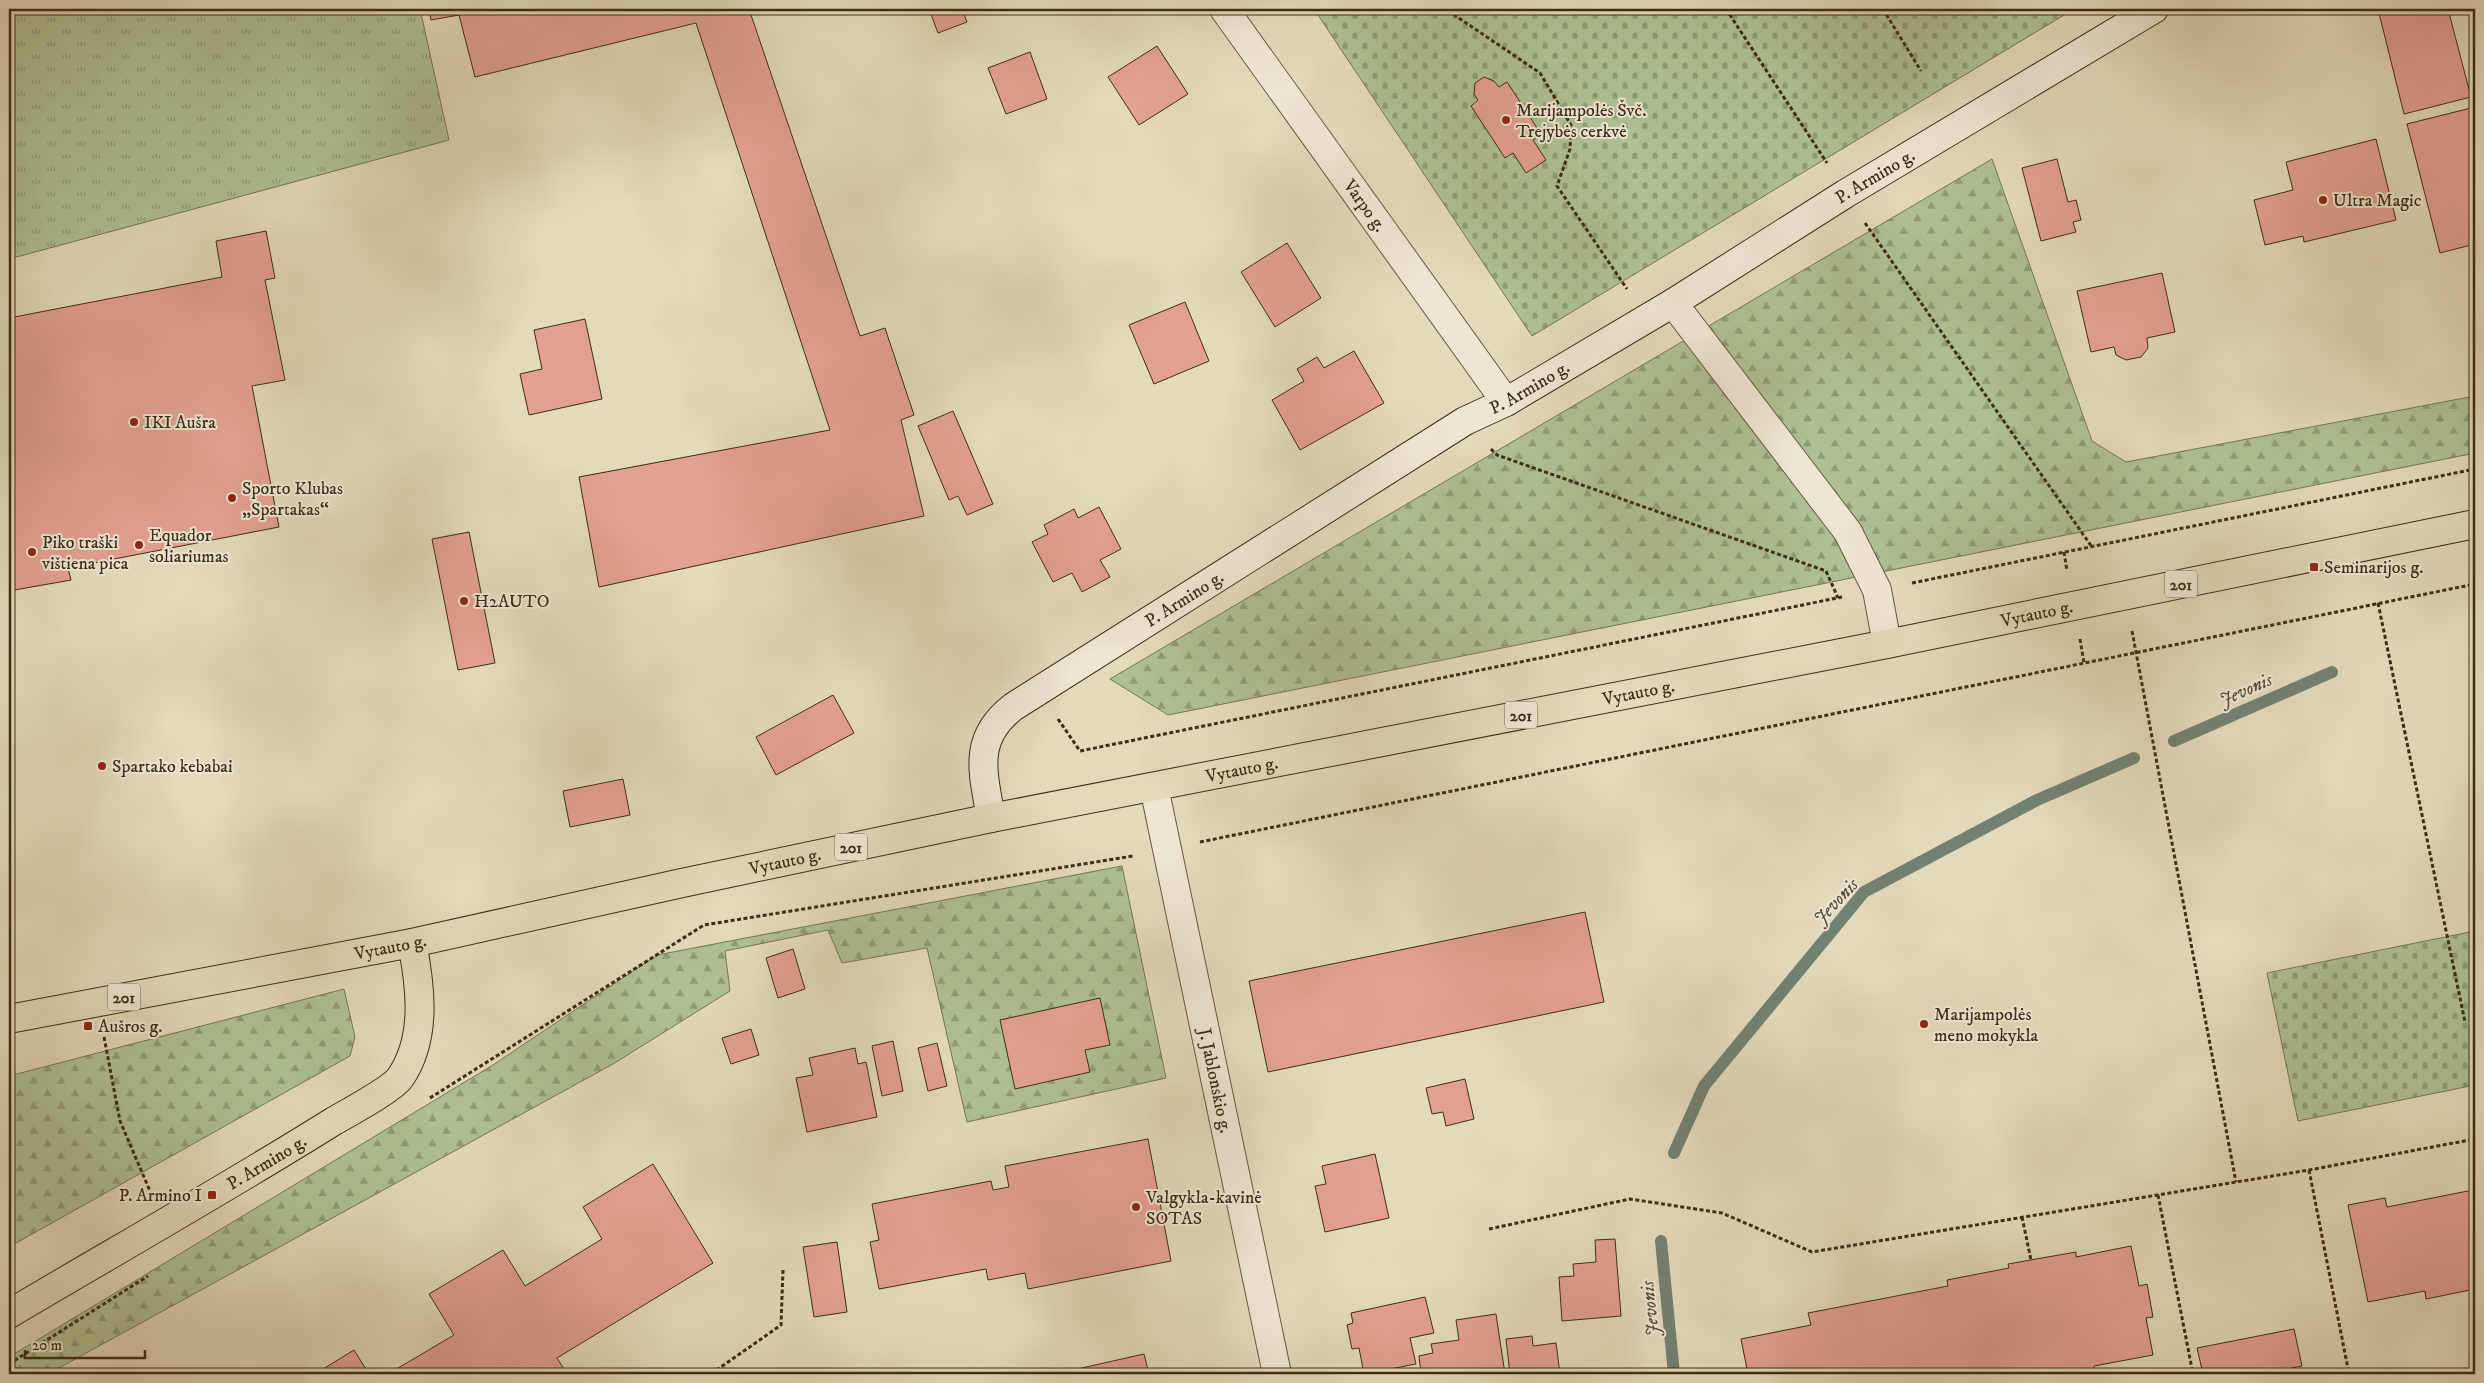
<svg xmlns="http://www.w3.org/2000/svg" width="2484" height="1383" font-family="'IM FELL DW Pica',serif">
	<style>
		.grass { fill: url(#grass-tufts); stroke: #767655 }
		.forest { fill: url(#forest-firs); stroke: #767655 }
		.cemetery { fill: url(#cemetery-stones); stroke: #767655 }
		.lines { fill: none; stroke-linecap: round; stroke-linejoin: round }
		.stream { stroke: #728171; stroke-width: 12 }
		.building { fill: #e2a091; stroke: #3e2c16 }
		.minor-casing { stroke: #67573f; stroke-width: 30 }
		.secondary-casing { stroke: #3e2c16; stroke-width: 30 }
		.primary-casing { stroke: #3e2c16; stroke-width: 30 }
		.path { stroke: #3e2c16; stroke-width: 3; stroke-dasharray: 4 2.5; stroke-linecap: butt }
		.minor { stroke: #ede6d3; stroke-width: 28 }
		.secondary { stroke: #ede6d3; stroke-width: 28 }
		.primary { stroke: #e3d9bb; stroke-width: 28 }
		.poi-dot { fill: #8f2418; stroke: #ede6d3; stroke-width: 2 }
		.labels { text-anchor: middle; stroke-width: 4; stroke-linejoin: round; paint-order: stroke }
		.shield { fill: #ede6d3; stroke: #72644f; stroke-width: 1 }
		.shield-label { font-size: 16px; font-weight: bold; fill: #3e2c16 }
		.poi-label { font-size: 18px; fill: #3e2c16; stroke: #ede6d3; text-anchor: start }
		.street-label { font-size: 18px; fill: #3e2c16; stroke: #ede6d3 }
		.water-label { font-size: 19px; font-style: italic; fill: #54503c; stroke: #ede6d3 }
	</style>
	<defs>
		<pattern id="grass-tufts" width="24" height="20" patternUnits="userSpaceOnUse" patternTransform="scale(1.25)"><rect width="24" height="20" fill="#aec094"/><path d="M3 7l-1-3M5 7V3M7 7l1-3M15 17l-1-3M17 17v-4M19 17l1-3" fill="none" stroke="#8f9c78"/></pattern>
		<pattern id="forest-firs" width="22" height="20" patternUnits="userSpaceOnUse" patternTransform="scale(1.25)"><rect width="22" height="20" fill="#aec094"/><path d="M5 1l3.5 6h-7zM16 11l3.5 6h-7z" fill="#8f9c78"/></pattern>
		<pattern id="cemetery-stones" width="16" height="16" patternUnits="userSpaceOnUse" patternTransform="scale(1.25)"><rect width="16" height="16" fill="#aec094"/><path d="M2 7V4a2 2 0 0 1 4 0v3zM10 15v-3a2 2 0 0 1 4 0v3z" fill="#8f9c78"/></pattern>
	</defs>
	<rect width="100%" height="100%" fill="#e3d9bb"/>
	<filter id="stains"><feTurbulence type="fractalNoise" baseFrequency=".004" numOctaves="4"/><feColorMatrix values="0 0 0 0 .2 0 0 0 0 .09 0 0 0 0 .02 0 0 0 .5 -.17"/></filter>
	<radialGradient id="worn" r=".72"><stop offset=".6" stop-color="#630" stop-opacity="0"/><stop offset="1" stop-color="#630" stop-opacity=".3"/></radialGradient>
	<!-- grass -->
	<path class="grass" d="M9,9H420L449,140L9,259Z"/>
	<!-- forest -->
	<path class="forest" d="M1992,159L2092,441L2126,462L2475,396V453L1168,715L1110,679Z
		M1122,866L1166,1078L967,1122L927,948L842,963L828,930L725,951L730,991L613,1064L48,1374H9V1357L493,1065L657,955Z
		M344,989L355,1037L350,1056L9,1247V1076Z"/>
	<!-- cemetery -->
	<path class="cemetery" d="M1314,9H2074L1532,336Z
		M2475,931V1085L2298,1121L2267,973Z"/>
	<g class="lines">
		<!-- stream -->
		<path class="stream" d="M2174,741L2332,672
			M1674,1153L1704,1086L1864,892L2037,800L2134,758
			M1661,1241L1674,1374"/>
	</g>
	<!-- building -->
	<path class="building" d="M429,9H749L860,336L885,328L914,415L901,420L924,516L599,587L579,477L830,430L696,23L475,77L459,15L431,20Z
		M929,9H962L967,22L938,33Z
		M2378,9H2448L2471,97L2404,114Z
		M1157,46L1188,94L1139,125L1108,77Z
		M1030,52L1047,99L1006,114L988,68Z
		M1484,77L1494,81L1499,87L1507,82L1541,134L1533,140L1546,160L1526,173L1513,153L1505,158L1471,106L1478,100L1474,94L1475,83Z
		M2475,107V244L2440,253L2407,124Z
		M2376,139L2396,220L2304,242L2303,236L2265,245L2254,200L2293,190L2286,162Z
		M2057,159L2068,202L2076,200L2081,220L2073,222L2076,232L2041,241L2022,168Z
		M266,231L275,278L265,280L285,380L252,386L279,527L68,568L71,580L9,591V318L222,277L216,241Z
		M1287,243L1321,298L1275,327L1241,272Z
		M2162,273L2175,332L2147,338L2148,348L2141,357L2126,360L2116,355L2114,347L2091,352L2077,291Z
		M1185,302L1209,361L1154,384L1129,325Z
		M585,319L602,399L529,415L520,374L542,369L534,330Z
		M1354,351L1384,403L1300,450L1272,400L1304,381L1297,369L1317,357L1324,368Z
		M953,411L993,504L967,515L958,496L949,500L918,426Z
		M1099,507L1121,549L1100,560L1110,577L1082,592L1072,573L1053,582L1032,542L1048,534L1044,525L1074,509L1078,518Z
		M469,532L495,663L458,670L432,539Z
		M833,695L854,733L776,775L756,737Z
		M623,779L630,815L570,827L563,791Z
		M1585,912L1604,1002L1268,1072L1249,981Z
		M793,949L805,989L778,998L766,958Z
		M1100,998L1110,1045L1085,1050L1090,1072L1015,1089L1000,1020Z
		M751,1029L759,1055L731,1064L722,1038Z
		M893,1041L903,1091L882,1096L872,1046Z
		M937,1043L947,1086L928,1091L918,1048Z
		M855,1048L858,1064L866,1062L877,1117L807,1132L796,1078L813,1075L809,1058Z
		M1465,1079L1474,1119L1446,1126L1443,1112L1432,1114L1426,1088Z
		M1148,1139L1171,1261L1028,1289L1025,1273L988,1280L986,1269L879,1289L870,1242L879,1240L872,1204L991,1181L993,1190L1009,1187L1005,1166Z
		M1375,1154L1389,1218L1325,1232L1315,1186L1326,1184L1322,1166Z
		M653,1164L713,1263L557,1358L567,1374H388L454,1335L429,1294L503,1250L525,1286L602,1239L583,1207Z
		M2475,1175V1289L2426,1299L2425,1291L2368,1302L2348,1205L2385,1198L2387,1207L2473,1190L2471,1176Z
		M1615,1239L1621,1316L1562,1321L1559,1277L1574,1276L1573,1264L1596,1262L1595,1240Z
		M837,1242L847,1312L814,1317L803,1247Z
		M2131,1246L2139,1286L2147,1284L2153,1317L2146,1318L2153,1355L2094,1366L2095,1374H1748L1741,1339L1811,1325L1808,1313L1948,1286L1947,1280L2009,1268L2008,1264L2076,1252V1257Z
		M1425,1297L1434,1333L1410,1338L1416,1364L1364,1374L1359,1348L1352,1349L1347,1325L1353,1323L1351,1313Z
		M1496,1314L1505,1374H1421L1419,1356L1433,1353L1431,1344L1459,1340L1456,1320Z
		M2294,1329L2302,1366L2262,1374H2203L2197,1348Z
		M1532,1336L1533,1346L1556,1343L1560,1374H1510L1506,1339Z
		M354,1350L369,1374H315Z
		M1144,1354L1149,1374H1055Z"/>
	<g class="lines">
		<!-- minor casing -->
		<g class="minor-casing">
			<g id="minor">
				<path id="s1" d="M1224,9L1506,402"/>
				<path d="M1673,303L1848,532L1877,590L1887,644"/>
				<path id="s2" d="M1154,787L1277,1374"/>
			</g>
		</g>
		<!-- secondary casing -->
		<g class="secondary-casing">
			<g id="secondary">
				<path id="s3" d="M991,818C983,772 972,739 1013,707L1465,421L1506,402L1673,303L1845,194L2154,9"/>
			</g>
		</g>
		<!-- primary casing -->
		<g class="primary-casing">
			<g id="primary">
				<path id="s4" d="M9,1019L412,943L682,883L991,818L1887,644L2475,524"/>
				<path id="s5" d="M9,1314C117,1250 227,1188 334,1121C348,1113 392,1089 400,1078C427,1039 421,988 412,943"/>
			</g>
		</g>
		<!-- path -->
		<path class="path" d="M1450,9L1453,14L1540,73L1571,125L1570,149L1557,186L1627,289
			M1726,9L1827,163
			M1883,9L1921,71
			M1865,223L2092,547
			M1491,449L1497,455L1826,571L1838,598
			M2064,552L2067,571
			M1912,583L2475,469
			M2378,603L2465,1022
			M2132,631L2236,1182
			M2080,639L2084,663
			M1058,719L1080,751L1842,597
			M1200,842L2475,584
			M104,1037L120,1121L150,1191
			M430,1098L704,925L1133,856
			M2309,1170L2349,1374
			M2158,1195L2193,1374
			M2022,1217L2031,1260
			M1489,1229L1630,1199L1722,1213L1812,1252L2309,1170L2475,1139
			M9,1364L148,1276
			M711,1374L781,1325L783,1270"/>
		<!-- minor -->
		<use href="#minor" class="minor"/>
		<!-- secondary -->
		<use href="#secondary" class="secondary"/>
		<!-- primary -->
		<use href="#primary" class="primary"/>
	</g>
	<!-- markers -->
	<g class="poi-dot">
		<circle cx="1506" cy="120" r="5"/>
		<circle cx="2323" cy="200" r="5"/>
		<circle cx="134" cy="422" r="5"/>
		<circle cx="232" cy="498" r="5"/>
		<circle cx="139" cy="545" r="5"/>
		<circle cx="32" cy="552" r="5"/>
		<rect x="2309" y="562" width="10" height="10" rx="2.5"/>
		<circle cx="464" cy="601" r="5"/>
		<circle cx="102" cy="766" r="5"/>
		<circle cx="1924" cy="1024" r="5"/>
		<rect x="83" y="1021" width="10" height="10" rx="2.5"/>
		<rect x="207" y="1190" width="10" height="10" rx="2.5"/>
		<circle cx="1136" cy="1207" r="5"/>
	</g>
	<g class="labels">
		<!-- shield labels -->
		<g class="shield">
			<rect x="2165" y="570.5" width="32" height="27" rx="4"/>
			<rect x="1505" y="701.5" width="32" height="27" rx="4"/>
			<rect x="835" y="833.5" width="32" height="27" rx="4"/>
			<rect x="108" y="983.5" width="32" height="27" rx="4"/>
		</g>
		<g class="shield-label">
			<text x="2181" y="590">201</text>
			<text x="1521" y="721">201</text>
			<text x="851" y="853">201</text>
			<text x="124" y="1003">201</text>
		</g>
		<!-- poi labels -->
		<g class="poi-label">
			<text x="1516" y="116">Marijampolės Švč.<tspan x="1516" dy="21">Trejybės cerkvė</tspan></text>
			<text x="2333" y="206">Ultra Magic</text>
			<text x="144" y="428">IKI Aušra</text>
			<text x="242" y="494">Sporto Klubas<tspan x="242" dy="21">„Spartakas“</tspan></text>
			<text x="149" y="541">Equador<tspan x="149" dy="21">soliariumas</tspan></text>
			<text x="42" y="548">Piko traški<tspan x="42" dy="21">vištiena pica</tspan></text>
			<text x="2324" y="573">Seminarijos g.</text>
			<text x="474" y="607">H2AUTO</text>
			<text x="112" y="772">Spartako kebabai</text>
			<text x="1934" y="1020">Marijampolės<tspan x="1934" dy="21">meno mokykla</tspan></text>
			<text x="98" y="1032">Aušros g.</text>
			<text x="202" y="1201" text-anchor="end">P. Armino I</text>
			<text x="1146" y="1203">Valgykla-kavinė<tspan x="1146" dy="21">SOTAS</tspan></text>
		</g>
		<!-- street labels -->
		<g class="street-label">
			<text dy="6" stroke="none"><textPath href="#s3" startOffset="1134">P. Armino g.</textPath></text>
			<text dy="6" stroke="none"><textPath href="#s1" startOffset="242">Varpo g.</textPath></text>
			<text dy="6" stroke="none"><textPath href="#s3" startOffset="729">P. Armino g.</textPath></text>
			<text dy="6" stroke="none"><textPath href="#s3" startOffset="324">P. Armino g.</textPath></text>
			<text dy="6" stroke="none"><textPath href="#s4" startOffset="2068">Vytauto g.</textPath></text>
			<text dy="6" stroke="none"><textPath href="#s4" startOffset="1662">Vytauto g.</textPath></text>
			<text dy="6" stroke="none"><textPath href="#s4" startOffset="1258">Vytauto g.</textPath></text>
			<text dy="6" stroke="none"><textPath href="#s4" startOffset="792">Vytauto g.</textPath></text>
			<text dy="6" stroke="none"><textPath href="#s4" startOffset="388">Vytauto g.</textPath></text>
			<text dy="6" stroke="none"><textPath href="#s2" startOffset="300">J. Jablonskio g.</textPath></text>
			<text dy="6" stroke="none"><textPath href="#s5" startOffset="299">P. Armino g.</textPath></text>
		</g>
		<!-- water labels -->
		<g class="water-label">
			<text transform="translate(2245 689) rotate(-24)" y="7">Jevonis</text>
			<text transform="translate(1835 901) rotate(-47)" y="7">Jevonis</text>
			<text transform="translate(1649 1309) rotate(-96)" y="7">Jevonis</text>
		</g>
	</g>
	<!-- margin -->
	<rect width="2484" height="1383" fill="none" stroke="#e3d9bb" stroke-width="30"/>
	<rect x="10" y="10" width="2464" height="1363" fill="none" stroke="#3e2c16" stroke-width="2.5"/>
	<rect x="15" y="15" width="2454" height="1353" fill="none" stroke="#3e2c16"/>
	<!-- scale -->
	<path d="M25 1350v8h120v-8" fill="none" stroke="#3e2c16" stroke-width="2.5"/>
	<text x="32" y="1350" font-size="15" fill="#3e2c16" stroke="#ede6d3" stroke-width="4" paint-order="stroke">20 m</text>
	<rect width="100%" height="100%" filter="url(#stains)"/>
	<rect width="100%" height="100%" fill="url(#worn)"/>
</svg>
